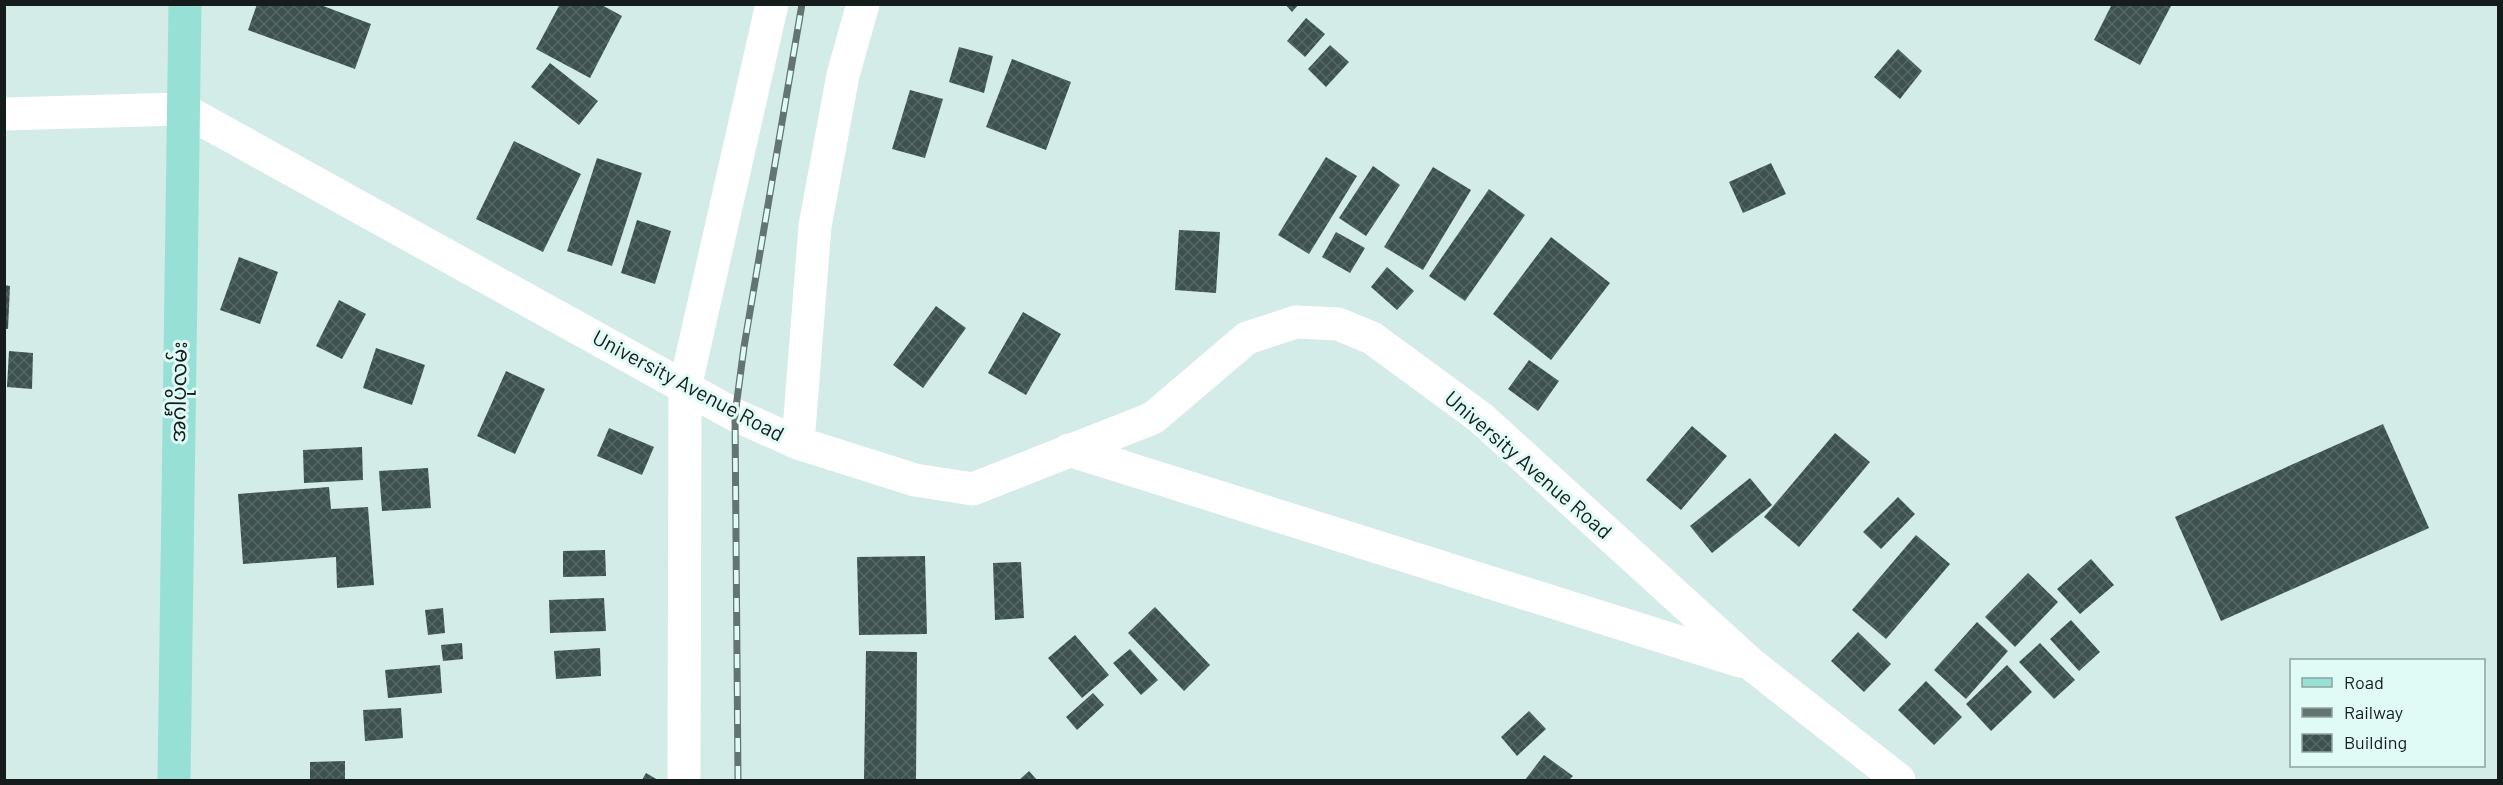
<svg xmlns="http://www.w3.org/2000/svg" width="2503" height="785" font-family="Barlow,'Noto Sans Myanmar',sans-serif">
	<style>
		.building { fill: url(#building-cross-hatch) }
		.lines { fill: none; stroke-linecap: round; stroke-linejoin: round }
		.minor { stroke: #fff; stroke-width: 33 }
		.secondary { stroke: #fff; stroke-width: 33 }
		.primary { stroke: #96e0d6; stroke-width: 33 }
		.rail-casing { stroke: #647471; stroke-width: 7 }
		.rail { stroke: #e0faf5; stroke-width: 4.5; stroke-dasharray: 14; stroke-linecap: butt }
		.labels { text-anchor: middle; stroke-width: 6; stroke-linejoin: round; paint-order: stroke }
		.street-label { font-size: 21px; fill: #141d1c; stroke: #e0faf5 }
	</style>
	<defs>
		<pattern id="building-cross-hatch" width="8" height="8" patternUnits="userSpaceOnUse" patternTransform="scale(1.5)"><rect width="8" height="8" fill="#3d524f"/><path d="M0 0l8 8M0 8l8-8" fill="none" stroke="#566765"/></pattern>
	</defs>
	<rect width="100%" height="100%" fill="#d3ece8"/>
	<!-- building -->
	<path class="building" d="M257,4H318L371,24L355,69L248,30Z
		M560,4H600L622,16L590,78L536,49Z
		M1285,4H1299L1292,12Z
		M2112,4H2172L2140,65L2094,40Z
		M1306,18L1325,34L1305,57L1287,41Z
		M1330,45L1349,62L1326,87L1308,69Z
		M959,47L993,56L984,93L949,82Z
		M1898,49L1922,71L1900,99L1874,77Z
		M1012,59L1071,82L1046,150L986,127Z
		M550,63L598,101L579,125L531,87Z
		M910,90L943,99L925,158L892,149Z
		M514,141L581,174L543,252L476,219Z
		M1326,157L1357,176L1309,254L1278,235Z
		M597,158L642,173L612,266L567,251Z
		M1771,163L1786,194L1743,213L1729,182Z
		M1373,166L1400,185L1366,236L1339,218Z
		M1433,167L1471,190L1423,270L1384,247Z
		M1489,189L1525,215L1465,301L1429,276Z
		M637,220L671,231L655,284L621,273Z
		M1179,230L1220,232L1216,293L1175,290Z
		M1336,232L1365,248L1350,273L1322,257Z
		M1551,237L1610,283L1551,360L1493,314Z
		M239,257L278,272L260,324L220,310Z
		M1387,267L1414,291L1397,310L1371,287Z
		M4,285L10,286L8,329H4Z
		M339,300L366,314L342,359L316,346Z
		M936,306L966,328L923,388L893,365Z
		M1023,312L1061,334L1026,395L988,373Z
		M376,348L425,365L412,405L363,388Z
		M9,351L33,353L32,389L7,387Z
		M1529,360L1559,381L1538,411L1508,389Z
		M506,371L545,389L515,454L477,436Z
		M2383,424L2429,528L2221,621L2175,517Z
		M1692,426L1727,456L1681,510L1646,480Z
		M609,428L654,447L642,475L597,456Z
		M1835,433L1870,462L1799,547L1764,517Z
		M362,447L363,480L304,483L303,450Z
		M428,468L431,508L382,511L379,471Z
		M1750,478L1772,505L1712,553L1690,526Z
		M329,487L331,509L368,507L374,585L337,588L336,557L243,564L238,494Z
		M1898,497L1915,514L1881,549L1863,532Z
		M1916,535L1950,564L1886,639L1852,610Z
		M605,550L606,576L563,577V551Z
		M925,556L927,634L859,635L857,557Z
		M2091,559L2114,585L2080,614L2057,589Z
		M1021,562L1024,618L995,620L993,563Z
		M2028,573L2058,602L2015,647L1985,617Z
		M604,598L606,631L550,633L549,600Z
		M1155,607L1210,665L1184,691L1128,633Z
		M443,608L445,633L428,635L425,610Z
		M2071,620L2100,652L2079,671L2050,639Z
		M1977,622L2008,651L1966,699L1934,670Z
		M1858,632L1891,664L1864,692L1831,661Z
		M1075,635L1109,675L1082,698L1048,658Z
		M462,643L463,659L443,661L441,645Z
		M2040,643L2075,680L2054,699L2019,662Z
		M600,648L601,676L556,679L554,651Z
		M1130,649L1158,680L1141,695L1113,663Z
		M866,651L917,652L916,780H864Z
		M440,665L442,693L388,698L385,670Z
		M2007,665L2032,692L1991,731L1966,704Z
		M1926,681L1962,717L1934,745L1898,710Z
		M1093,693L1104,705L1077,730L1066,717Z
		M401,708L403,738L365,741L363,710Z
		M1529,711L1546,729L1517,756L1501,737Z
		M1544,755L1573,776L1569,780H1525Z
		M345,761V780H310V762Z
		M1029,771L1037,780H1019Z
		M646,773L658,780H642Z"/>
	<g class="lines">
		<!-- minor -->
		<path class="minor" d="M4,114L182,109
			M798,443L815,226L843,75L863,4
			M684,780L685,387L772,4"/>
		<!-- secondary -->
		<path class="secondary" d="M182,109L735,415L798,443L915,480L973,489L1153,418L1247,338L1296,322L1338,324L1372,338L1481,418L1751,664L1899,780
			M1069,450L1740,661"/>
		<!-- primary -->
		<path class="primary" d="M174,780L185,4"/>
		<!-- rail casing -->
		<g class="rail-casing">
			<path id="rail" d="M738,780L735,415L744,347L802,4"/>
		</g>
		<!-- rail -->
		<use href="#rail" class="rail"/>
	</g>
	<g class="labels">
		<!-- street labels -->
		<g class="street-label">
			<text transform="translate(688 386) rotate(28)" y="7">University Avenue Road</text>
			<text transform="translate(179 392) rotate(-89)" y="7">အင်္ဂါပိုလမ်း</text>
			<text transform="translate(1528 465) rotate(41)" y="7">University Avenue Road</text>
		</g>
	</g>
	<!-- border -->
	<rect width="2503" height="785" fill="none" stroke="#141d1c" stroke-width="12"/>
	<!-- legend -->
	<rect x="2290" y="659" width="195" height="108" fill="#e0faf5" stroke="#8ea29e" stroke-width="1.5"/>
	<rect x="2302" y="678" width="30" height="9" fill="#96e0d6" stroke="#8ea29e" stroke-width="1.5"/>
	<text x="2344" y="689" font-size="18" fill="#141d1c">Road</text>
	<rect x="2302" y="708" width="30" height="9" fill="#647471" stroke="#8ea29e" stroke-width="1.5"/>
	<text x="2344" y="719" font-size="18" fill="#141d1c">Railway</text>
	<rect x="2302" y="734" width="30" height="18" fill="url(#building-cross-hatch)" stroke="#8ea29e" stroke-width="1.5"/>
	<text x="2344" y="749" font-size="18" fill="#141d1c">Building</text>
</svg>
